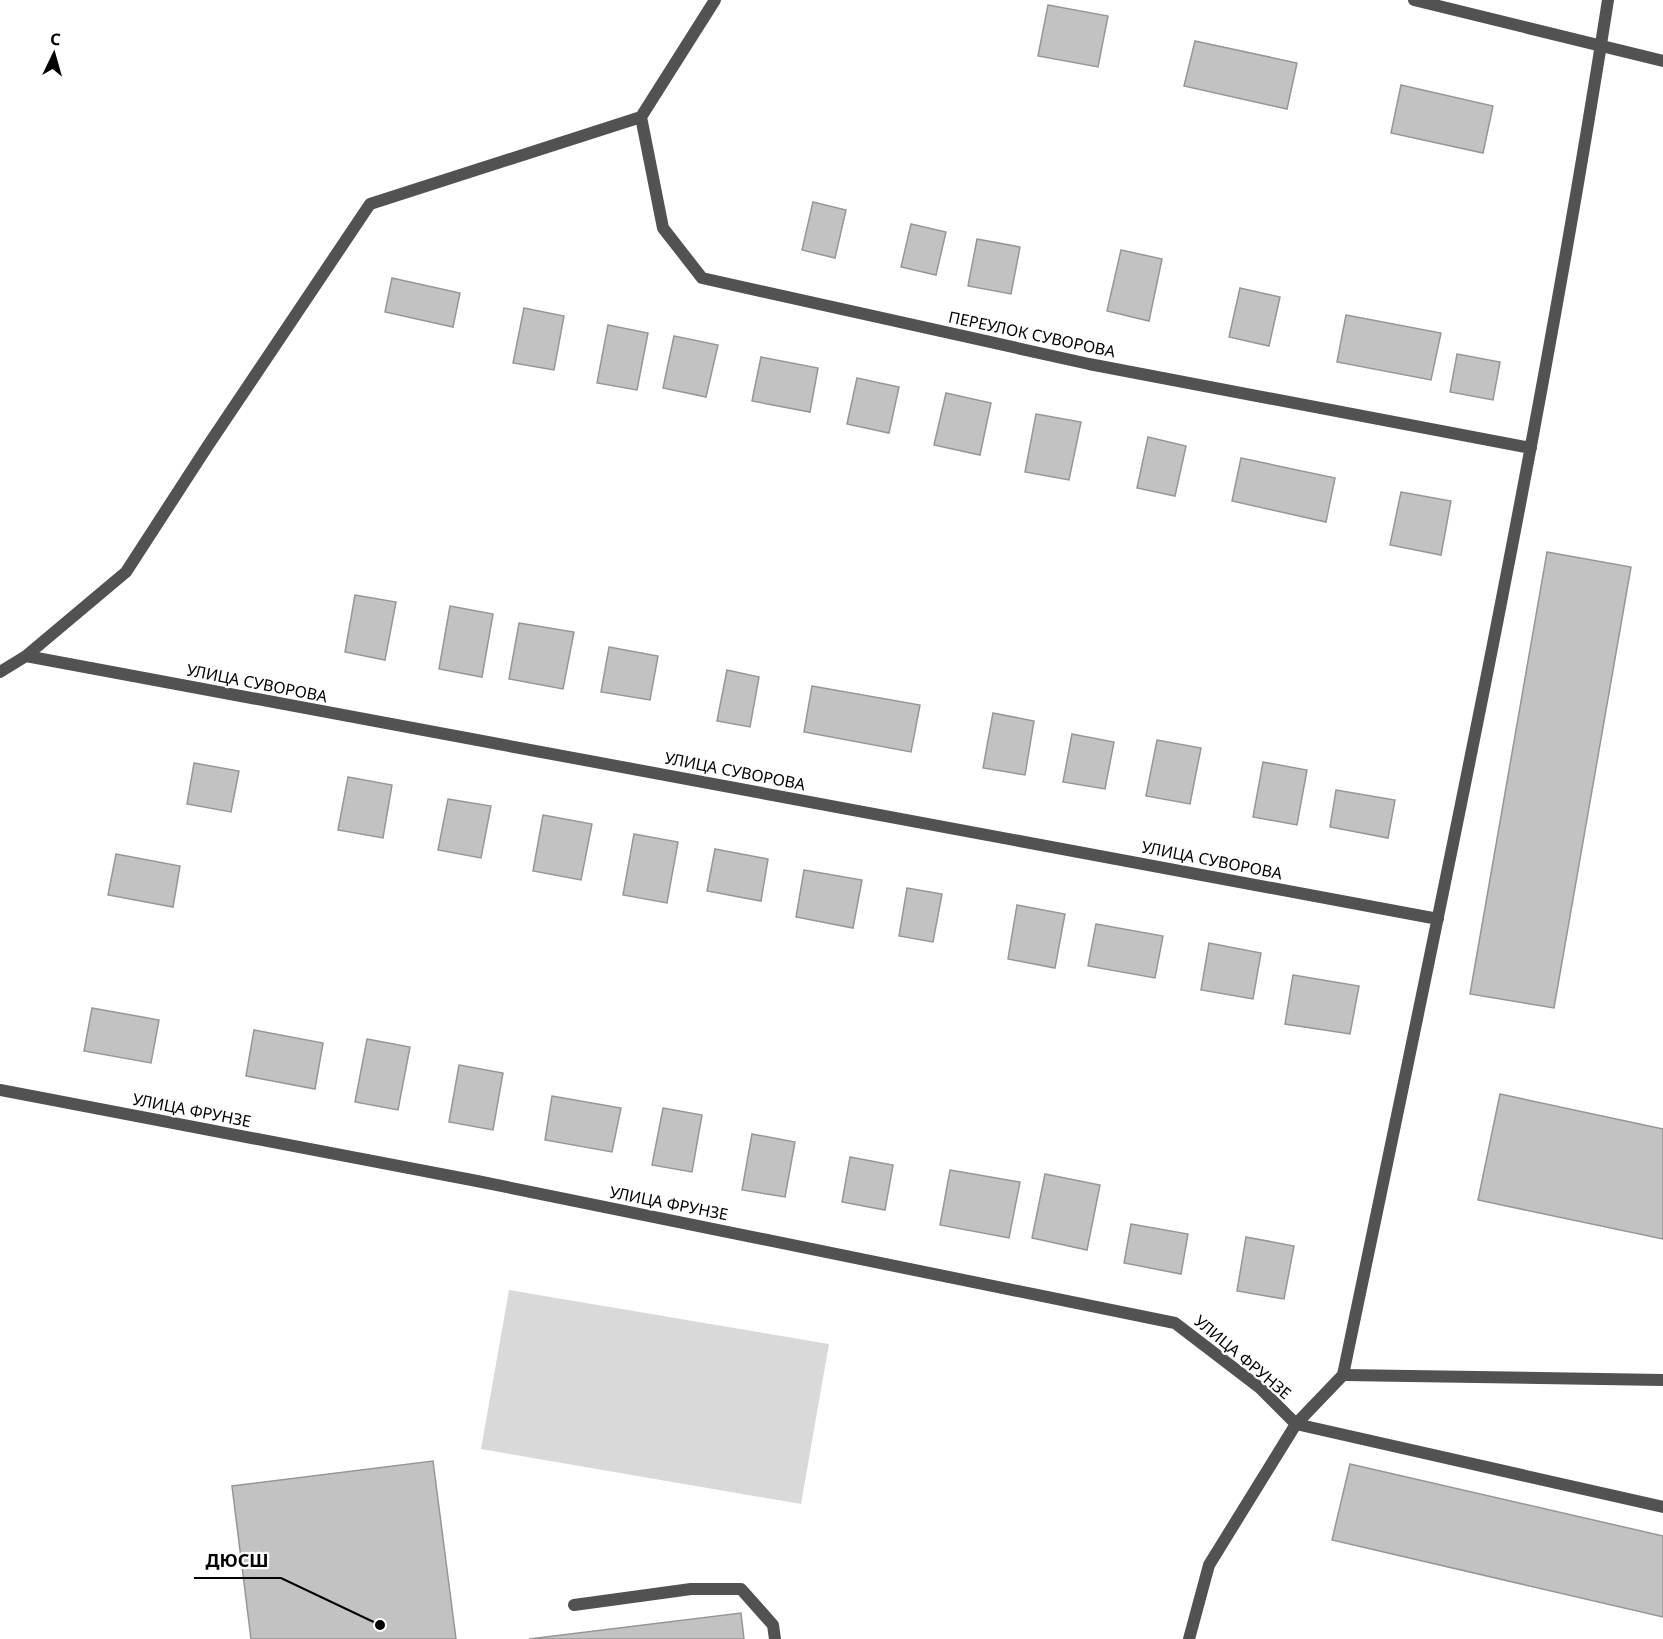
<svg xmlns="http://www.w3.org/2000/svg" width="1663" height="1639" font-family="'Noto Sans',sans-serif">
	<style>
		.green { fill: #d9d9d9 }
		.building { fill: #c2c2c2; stroke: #969696; stroke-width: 1.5 }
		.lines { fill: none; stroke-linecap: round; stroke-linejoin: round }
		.lane { stroke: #525252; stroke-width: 12 }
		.street { stroke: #525252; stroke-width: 12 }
		.labels { text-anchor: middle; stroke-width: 4.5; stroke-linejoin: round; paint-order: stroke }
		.street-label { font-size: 16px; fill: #000; stroke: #fff }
		.leader { fill: none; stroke: #000; stroke-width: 2 }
		.callout-dot { fill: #000; stroke: #fff; stroke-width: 2 }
		.callout-label { font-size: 18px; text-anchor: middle; font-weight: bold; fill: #000; stroke: #fff; stroke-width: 4.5; stroke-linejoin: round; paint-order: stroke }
	</style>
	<rect width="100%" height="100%" fill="#fff"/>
	<!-- green -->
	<path class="green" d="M509,1290L829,1344L801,1504L481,1449Z"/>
	<!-- building -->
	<path class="building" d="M1048,5L1108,16L1098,67L1038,56Z
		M1195,41L1297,63L1287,109L1184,86Z
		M1401,85L1493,106L1483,153L1391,133Z
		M813,202L846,210L835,258L802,250Z
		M911,224L946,232L936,275L901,267Z
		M977,239L1020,247L1011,294L968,286Z
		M1121,250L1162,259L1149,321L1107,311Z
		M392,278L460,293L453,327L385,312Z
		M1240,288L1280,297L1269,346L1229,337Z
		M524,308L564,316L554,370L513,363Z
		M1346,315L1441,333L1431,380L1337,362Z
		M608,325L648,333L637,390L597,383Z
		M674,336L718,345L706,397L663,388Z
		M1457,354L1500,362L1493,400L1450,392Z
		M761,357L818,368L810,412L752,401Z
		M857,378L899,387L889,433L847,424Z
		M946,393L991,403L980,455L934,445Z
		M1036,414L1081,422L1069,480L1025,472Z
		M1148,437L1186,446L1175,496L1137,488Z
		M1241,458L1335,478L1326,522L1232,501Z
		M1401,492L1451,501L1441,555L1390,545Z
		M1547,552L1631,567L1554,1008L1470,994Z
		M355,595L396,602L385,660L345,652Z
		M450,606L493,614L482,677L439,669Z
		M519,623L574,632L563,689L509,679Z
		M609,647L658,656L650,700L601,692Z
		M727,670L759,677L750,727L717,721Z
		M812,686L920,705L911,752L804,732Z
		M993,713L1034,721L1025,775L983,768Z
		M1072,734L1114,742L1105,789L1063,782Z
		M1157,740L1201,748L1190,804L1146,796Z
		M1263,762L1307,770L1297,825L1253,817Z
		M194,763L239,771L231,812L187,804Z
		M348,777L392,785L383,838L338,830Z
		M1336,790L1395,800L1388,838L1330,827Z
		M448,799L491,806L481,858L438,850Z
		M543,815L592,824L581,880L533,871Z
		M634,834L678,842L667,903L623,895Z
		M715,849L768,859L761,901L707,891Z
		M116,854L180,866L173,907L108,895Z
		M804,870L862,880L853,928L796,917Z
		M907,888L942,894L933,942L899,936Z
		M1017,905L1065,914L1055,968L1008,959Z
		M1096,924L1163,936L1155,978L1088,966Z
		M1209,943L1261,953L1253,999L1201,990Z
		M1293,975L1359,986L1350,1034L1285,1024Z
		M92,1008L159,1020L151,1063L84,1051Z
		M254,1030L323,1043L315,1089L246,1076Z
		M367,1039L410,1047L398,1110L355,1102Z
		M459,1065L503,1073L493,1130L449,1122Z
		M1500,1094L1663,1129V1239L1478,1200Z
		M552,1096L621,1108L612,1152L545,1140Z
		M663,1108L702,1115L692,1172L652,1165Z
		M752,1134L795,1142L785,1197L742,1190Z
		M850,1157L893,1165L885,1210L842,1202Z
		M950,1170L1020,1182L1009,1238L940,1225Z
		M1045,1174L1100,1185L1087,1250L1032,1238Z
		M1131,1224L1188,1234L1181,1274L1124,1263Z
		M1246,1237L1294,1246L1284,1299L1237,1291Z
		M433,1461L456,1639H251L232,1486Z
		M1350,1464L1663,1536V1617L1332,1540Z
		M741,1613L744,1639H529Z"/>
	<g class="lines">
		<!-- lane -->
		<path class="lane" d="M1343,1375L1663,1380
			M1296,1424L1663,1507
			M574,1605L691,1589H741L773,1625L775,1639"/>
		<!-- street -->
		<path class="street" d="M1414,0L1663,61
			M641,117L663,228L702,278L1089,364L1531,448
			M26,656L1438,919
			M0,672L26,656L126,572L207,447L370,204L641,117L715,0
			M0,1090L477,1181L1175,1323L1260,1388L1296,1424
			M1189,1639L1209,1565L1296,1424L1343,1375C1438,918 1536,461 1608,0"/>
	</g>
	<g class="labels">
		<!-- street labels -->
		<g class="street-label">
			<text transform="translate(1032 334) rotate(12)" y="6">ПЕРЕУЛОК СУВОРОВА</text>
			<text transform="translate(257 683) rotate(11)" y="6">УЛИЦА СУВОРОВА</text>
			<text transform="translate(735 771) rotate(11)" y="6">УЛИЦА СУВОРОВА</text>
			<text transform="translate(1212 860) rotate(11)" y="6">УЛИЦА СУВОРОВА</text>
			<text transform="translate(192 1110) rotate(11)" y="6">УЛИЦА ФРУНЗЕ</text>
			<text transform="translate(669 1203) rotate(11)" y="6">УЛИЦА ФРУНЗЕ</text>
			<text transform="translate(1243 1357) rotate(40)" y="6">УЛИЦА ФРУНЗЕ</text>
		</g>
	</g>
	<!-- callouts -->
	<path class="leader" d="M380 1625L281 1578H194"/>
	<circle class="callout-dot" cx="380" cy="1625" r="6"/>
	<g class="callout-label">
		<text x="237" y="1567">ДЮСШ</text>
	</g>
	<!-- north arrow -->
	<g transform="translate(54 54) rotate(5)" stroke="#ffffff" stroke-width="4.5" paint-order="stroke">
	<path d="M0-4.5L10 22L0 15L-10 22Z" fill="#000000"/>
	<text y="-9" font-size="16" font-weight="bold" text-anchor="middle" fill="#000000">С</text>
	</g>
</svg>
